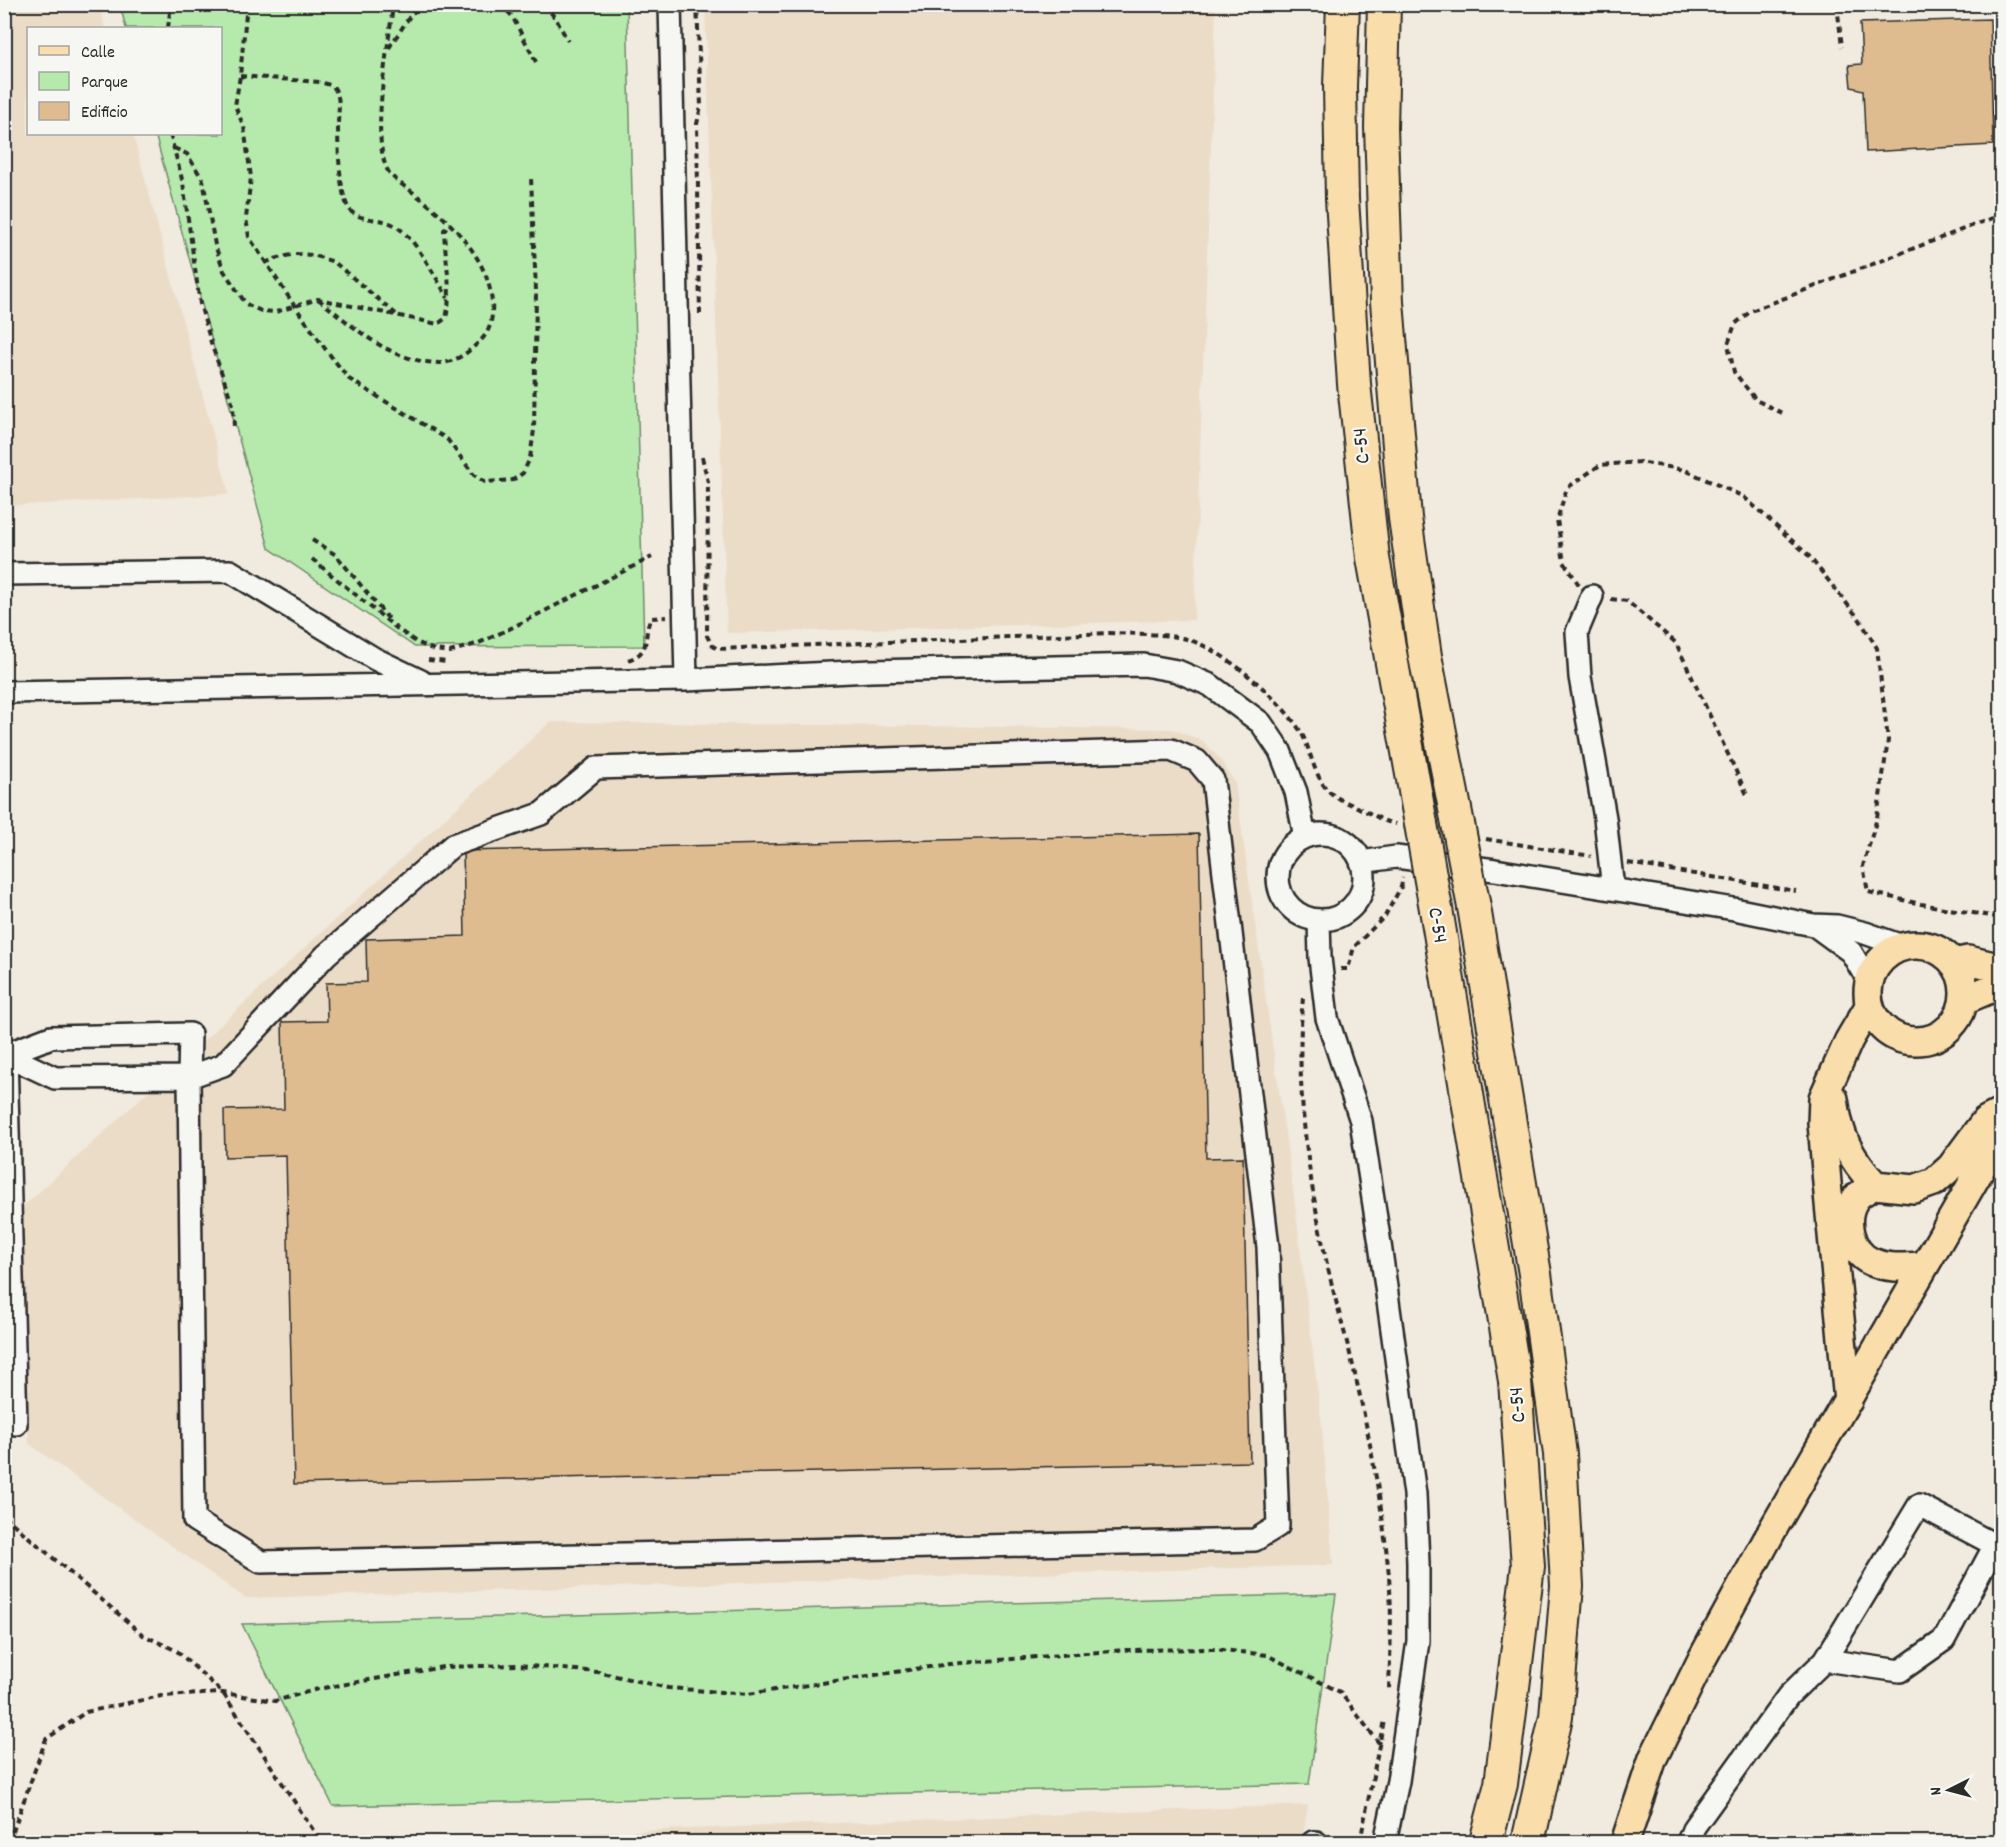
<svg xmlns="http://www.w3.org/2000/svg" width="2006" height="1847" font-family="Dekko,sans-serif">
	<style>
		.built { fill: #ebdcc7 }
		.green { fill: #b5eaac; stroke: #708a6c; stroke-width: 1.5 }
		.building { fill: #debc90; stroke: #2b2b2b; stroke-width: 1.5 }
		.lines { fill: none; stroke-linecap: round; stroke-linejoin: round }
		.minor-casing { stroke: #2b2b2b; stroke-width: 26 }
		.major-casing { stroke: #2b2b2b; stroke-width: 32 }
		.highway-casing { stroke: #2b2b2b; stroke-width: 36 }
		.path { stroke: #2b2b2b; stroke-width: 4; stroke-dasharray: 6 4.5; stroke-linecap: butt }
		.minor { stroke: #f6f6f2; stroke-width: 21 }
		.major { stroke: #f9deab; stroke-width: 27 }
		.highway { stroke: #f9deab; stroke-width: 32 }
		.highway-bridge-casing { stroke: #2b2b2b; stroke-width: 36; stroke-linecap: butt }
		.highway-bridge { stroke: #f9deab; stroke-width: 32 }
		.labels { text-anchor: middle; stroke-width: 4.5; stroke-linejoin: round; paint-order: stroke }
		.street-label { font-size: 21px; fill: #2b2b2b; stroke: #f6f6f2 }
	</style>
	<rect width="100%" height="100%" fill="#f1eade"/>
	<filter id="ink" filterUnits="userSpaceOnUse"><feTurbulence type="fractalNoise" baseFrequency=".0167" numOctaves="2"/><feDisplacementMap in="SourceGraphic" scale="12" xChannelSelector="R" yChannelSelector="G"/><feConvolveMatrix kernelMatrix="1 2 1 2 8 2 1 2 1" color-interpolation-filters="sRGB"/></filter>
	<g filter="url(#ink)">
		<!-- built -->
		<path class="built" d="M5,4L99,5L105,28H28V134H133L229,494L5,506Z
			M705,5H1216L1194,620L727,633Z
			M550,722L1172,729L1203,741L1221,760L1235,783L1293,1189L1322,1427L1333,1565L245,1598L29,1444L14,1215Z
			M1308,1805L1302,1842H348Z"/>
		<!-- green -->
		<path class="green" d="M120,5H627L644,646L415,647L269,548L155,134H220V28H126Z
			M1336,1594L1309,1784L333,1806L242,1624Z"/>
		<!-- building -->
		<path class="building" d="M1990,19L1993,145L1866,152L1863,90L1851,87L1849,65L1862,64L1860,23Z
			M1199,834L1206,1158L1243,1157L1250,1462L294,1484L286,1155L225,1157L224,1110L284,1109L282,1022L327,1021L326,983L367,982L366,939L465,936L463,851Z"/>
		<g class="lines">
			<!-- minor casing -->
			<g class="minor-casing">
				<path id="minor" d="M670,4L686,680
					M4,574L230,571L375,659L421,681
					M1592,596L1577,632L1580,677L1605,818L1613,889
					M4,692L686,680L871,671L1144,665L1177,671L1210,685L1261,723L1280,751L1296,792L1305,837
					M1171,750L1197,761L1213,780L1268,1247L1278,1526L1255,1540L261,1562L194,1520L189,1077L223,1065L326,955L453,845L541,814L596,768Z
					M1278 877a43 43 0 1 1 86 0a43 43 0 1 1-86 0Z
					M1361,862L1396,857L1495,870L1734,909L1813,925L1837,926L1865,933L1902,946
					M1319,920L1320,958L1327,1018L1361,1121L1380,1244L1415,1494L1418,1563V1641L1398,1781L1385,1842
					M1814,925L1851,952L1861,969L1871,975
					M4,1055L51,1037L190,1034L189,1077L55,1078L6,1055
					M6,1055L16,1424
					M1313,1842H1316
					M1688,1842L1694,1827L1788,1696L1825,1660L1919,1505L1995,1545L1944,1640L1900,1671L1825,1660"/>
			</g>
			<!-- major casing -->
			<g class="major-casing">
				<path id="major" d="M1868 993a48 48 0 1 1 96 0a48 48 0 1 1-96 0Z
					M1954,963L1968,960L2002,968
					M1964,1000L2002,984
					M1834,1099C1839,1137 1850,1158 1875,1185L1914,1189L1934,1182L1951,1167L1985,1121L2002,1112
					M1875,1185C1869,1189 1861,1192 1856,1198C1841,1218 1850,1253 1872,1262C1888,1269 1906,1267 1923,1266
					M1848,1401L1827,1183L1822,1123L1823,1098L1849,1040L1869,1006
					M1625,1842L1653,1758L1702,1659L1774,1527L2002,1132"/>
			</g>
			<!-- highway casing -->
			<g class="highway-casing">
				<path id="highway" d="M1343,4L1340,86L1342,199L1354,384L1373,558L1421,824
					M1384,4L1381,127L1387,302L1405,518L1425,656L1458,824
					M1474,907L1535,1274L1560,1454L1567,1586L1556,1717L1528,1842
					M1436,909L1515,1381L1528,1566L1501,1784L1486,1842"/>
			</g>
			<!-- path -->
			<path class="path" d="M247,4L240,76L235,106L244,127L251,177L246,218L249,237L294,305L326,350L349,379L447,439L474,475L485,482L513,480L523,473L530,458L534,430L536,291L531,178
				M500,4L512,16L536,62
				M544,4L556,19L568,41
				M633,4L634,9L650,8
				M697,4L701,106L697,124L700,315
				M1837,4L1862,10L1957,4
				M1837,5L1842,47
				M168,28L171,4
				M389,48L410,16L421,4
				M240,76L320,82L333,86C342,99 338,110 338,125C338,144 339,191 348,207C356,222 376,217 390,223C413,232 435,277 448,298
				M170,134L183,183L200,304L212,346L233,405L234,428
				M174,148L187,154L203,180L215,245L224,271L246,304L261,311L276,312L318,299L438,324L446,318C453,290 445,260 444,230L450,223
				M265,263L274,259L295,254L313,255L334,262L396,314
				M318,299C357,329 388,361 439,363C455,363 467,353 478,343C491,332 493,318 492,302C488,256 449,220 415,194C405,186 391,179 386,167C371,128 389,47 393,4
				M1782,413L1756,400L1734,372L1728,344L1735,324L1751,311L1995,217L2002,212
				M702,457L708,482L707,636L712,645L717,649L1109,633C1133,634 1158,633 1182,638C1219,645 1278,697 1299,729C1309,744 1311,763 1320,779C1329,798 1346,801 1363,810C1375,815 1383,822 1396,824
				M312,540L336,555L391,622
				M312,559L395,627L416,642L434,650L450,652L479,643L507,630L652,557
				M1579,585L1564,562L1557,520L1567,488L1600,465L1640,462L1685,470L1744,497L1808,555L1860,620L1877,648L1888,740L1877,818L1863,866L1868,892L1921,904L2002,918
				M1611,599L1627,601L1676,643L1748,797
				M428,660L447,662
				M628,660C653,652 642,635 651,618L667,617
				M1486,839L1591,856
				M1628,863L1796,891
				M1341,969H1348L1354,947L1385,916L1401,887L1403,878
				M1303,998C1295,1081 1307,1169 1324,1250C1333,1295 1347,1338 1357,1383C1372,1448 1385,1522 1390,1589C1392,1622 1390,1656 1389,1689
				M4,1516L143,1635L177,1651L223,1693L321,1842
				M9,1842L46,1739L86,1712L161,1696L223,1693L275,1701L318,1689L443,1667L519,1665L598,1672L668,1688L748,1694L949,1664L1125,1650L1215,1649L1267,1655L1340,1692L1382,1747
				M1360,1842L1384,1720"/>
			<!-- minor -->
			<use href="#minor" class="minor"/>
			<!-- major -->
			<use href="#major" class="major"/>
			<!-- highway -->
			<use href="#highway" class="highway"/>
			<!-- highway-bridge casing -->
			<g class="highway-bridge-casing">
				<path id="highway-bridge" d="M1421,824L1436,909
					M1458,824L1474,907"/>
			</g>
			<!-- highway-bridge -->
			<use href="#highway-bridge" class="highway-bridge"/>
		</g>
	</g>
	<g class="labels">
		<!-- street labels -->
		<g class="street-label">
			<text transform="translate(1360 446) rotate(-96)" y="7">C-54</text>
			<text transform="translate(1439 925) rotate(80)" y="7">C-54</text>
			<text transform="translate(1516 1405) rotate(-95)" y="7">C-54</text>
		</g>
	</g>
	<!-- margin -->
	<rect width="2006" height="1847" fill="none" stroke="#f6f6f2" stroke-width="24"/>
	<rect x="12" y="12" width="1982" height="1823" fill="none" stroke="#2b2b2b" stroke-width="2" filter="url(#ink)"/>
	<!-- legend -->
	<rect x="27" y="27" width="195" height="108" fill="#f6f6f2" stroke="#a5a5a2" stroke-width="1.5"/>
	<rect x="39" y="46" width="30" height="9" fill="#f9deab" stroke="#a5a5a2" stroke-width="1.5"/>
	<text x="81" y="57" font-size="18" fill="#2b2b2b">Calle</text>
	<rect x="39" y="72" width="30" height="18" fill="#b5eaac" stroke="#a5a5a2" stroke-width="1.5"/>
	<text x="81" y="87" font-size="18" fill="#2b2b2b">Parque</text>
	<rect x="39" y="102" width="30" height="18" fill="#debc90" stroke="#a5a5a2" stroke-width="1.5"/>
	<text x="81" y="117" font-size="18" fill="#2b2b2b">Edificio</text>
	<!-- north arrow -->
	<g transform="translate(1949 1790) rotate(264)" stroke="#f6f6f2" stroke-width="4.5" paint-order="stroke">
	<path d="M0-4.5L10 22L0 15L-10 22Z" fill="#2b2b2b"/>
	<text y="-9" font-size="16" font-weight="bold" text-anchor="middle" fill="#2b2b2b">N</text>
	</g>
</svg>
